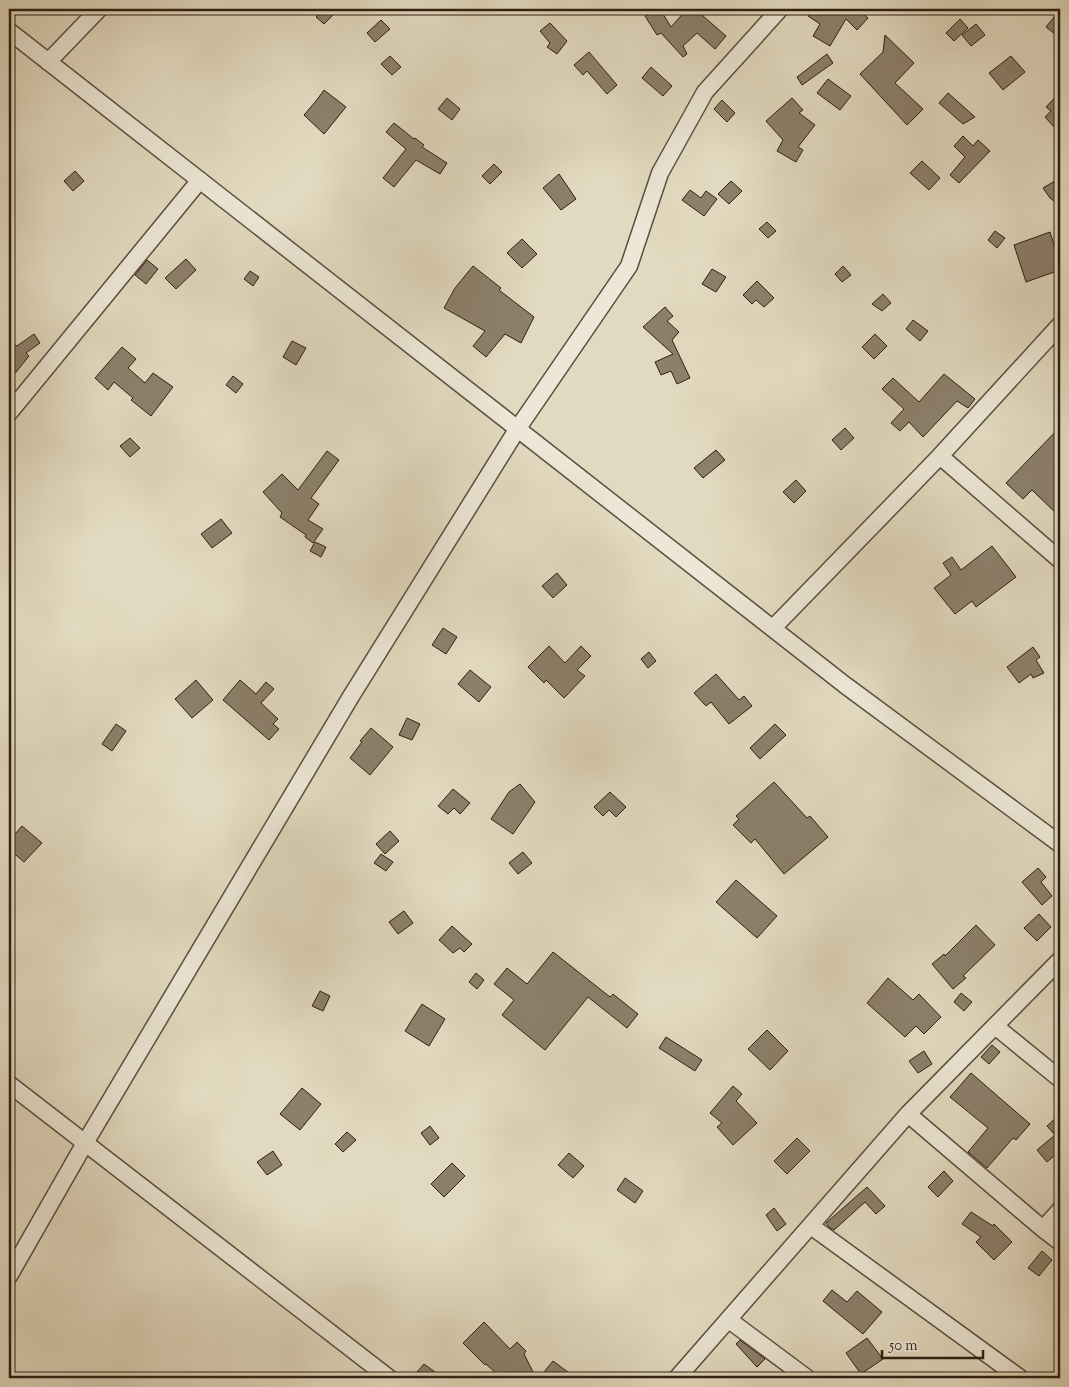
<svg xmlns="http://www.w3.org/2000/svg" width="1069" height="1387" font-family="'Sorts Mill Goudy',serif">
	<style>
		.building { fill: #8c806c; stroke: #2e1f12 }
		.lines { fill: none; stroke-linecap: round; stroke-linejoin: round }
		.minor-casing { stroke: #5b4e3e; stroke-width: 19 }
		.minor { stroke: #ece7d6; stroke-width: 16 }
	</style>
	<rect width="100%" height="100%" fill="#e2dac0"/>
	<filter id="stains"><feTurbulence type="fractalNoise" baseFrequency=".004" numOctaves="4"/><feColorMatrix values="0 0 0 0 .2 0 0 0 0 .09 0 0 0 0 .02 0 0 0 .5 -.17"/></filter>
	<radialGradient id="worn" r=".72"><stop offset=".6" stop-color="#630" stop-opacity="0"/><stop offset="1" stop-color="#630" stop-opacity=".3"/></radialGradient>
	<!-- building -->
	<path class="building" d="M323,9H339L324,24L316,17Z
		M657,9H660L671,27L687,9H695L726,36L715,49L697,33L683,46L687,54L683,57L661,33L657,35L645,16Z
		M813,9H858L868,18L857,30L846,19L830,46L813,36L820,24L808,16Z
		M1054,17L1060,22V38L1046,27Z
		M960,19L968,28L954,41L946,33Z
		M381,20L390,29L375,42L367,33Z
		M550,23L567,41L557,54L547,47L550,43L540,31Z
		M976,24L985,35L971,46L962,35Z
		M885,35L914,63L895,83L923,109L907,125L860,74L883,52Z
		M589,52L617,85L607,94L587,71L583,75L574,65Z
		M827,54L833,63L802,85L797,77Z
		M390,56L401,67L392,75L381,64Z
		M1011,56L1025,72L1003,90L989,73Z
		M651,67L672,86L663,96L642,78Z
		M828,79L851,96L840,110L817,93Z
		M324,90L346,107L324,134L304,115L316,101Z
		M1060,92V122L1055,128L1045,117L1051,111L1046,107Z
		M948,93L975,117L963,124L939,103Z
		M447,98L460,109L452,120L438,109Z
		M792,98L803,110L799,113L815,125L798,147L803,150L796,162L777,151L783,140L766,121Z
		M722,100L735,113L727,122L714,109Z
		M394,123L414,139L415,138L424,145L422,147L447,163L440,174L416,160L394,187L383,178L406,149L386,132Z
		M963,136L973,146L978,140L990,151L959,183L950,175L965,157L954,146Z
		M922,161L940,178L929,190L910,173Z
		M494,164L502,172L490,184L482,176Z
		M75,171L84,181L73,191L64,181Z
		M559,174L576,199L561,210L543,188Z
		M1060,178V206L1050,198L1043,188Z
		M731,181L742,191L729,204L718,194Z
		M690,190L701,198L706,191L717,199L704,216L682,200Z
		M767,222L776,231L768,238L759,229Z
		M995,231L1005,238L997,248L988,240Z
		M1050,232L1060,264V270L1026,282L1014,245Z
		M522,239L537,254L522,268L507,253Z
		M186,259L196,270L176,289L165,278Z
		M147,260L158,269L146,284L135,275Z
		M473,266L501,288L499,290L534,317L521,343L505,334L486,357L473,346L485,331L444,308L455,288Z
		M843,266L851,275L842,282L835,274Z
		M712,269L726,277L716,292L702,284Z
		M250,271L259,277L253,286L244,279Z
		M757,281L774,298L764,307L756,300L752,304L743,295Z
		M883,294L891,303L882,311L872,304Z
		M665,307L673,316L667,321L679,332L672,340L690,378L677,384L671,371L661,375L655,362L673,354L643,327Z
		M913,320L928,331L920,341L906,329Z
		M34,334L40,343L26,353L29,356L9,381V340L17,346Z
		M875,334L887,346L874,359L862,347Z
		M292,341L306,348L296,365L283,357Z
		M122,347L136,359L128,368L145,383L153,373L173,387L151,416L131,400L133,398L114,382L108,390L95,378Z
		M944,374L975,399L968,408L957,401L923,437L909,422L900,431L891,423L904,409L882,389L893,378L919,402Z
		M233,376L243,384L236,393L226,385Z
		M1060,427V517L1032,490L1023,499L1006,483Z
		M845,428L854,438L841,450L832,440Z
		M130,438L140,448L130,457L120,446Z
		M716,450L725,460L703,478L694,468Z
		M327,451L339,460L311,498L319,504L308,520L323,529L313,543L305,537L306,535L280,517L282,513L263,492L282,474L298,490Z
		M796,480L806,491L794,503L783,492Z
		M221,519L232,533L212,548L201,534Z
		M315,542L326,547L321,557L310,551Z
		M992,546L1016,577L976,607L972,601L955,614L934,588L951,575L943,563L952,557L961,570Z
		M557,573L567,585L553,598L542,586Z
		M443,628L457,637L446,654L432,645Z
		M549,646L565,663L581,646L591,656L577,670L585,676L564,698L546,680L544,683L528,667Z
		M1033,647L1040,657L1036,660L1044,673L1033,678L1031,674L1019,683L1007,667Z
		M649,652L656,661L648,668L641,659Z
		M470,670L491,687L479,702L458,684Z
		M716,674L739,700L744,696L752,706L729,724L711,702L706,706L694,693Z
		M196,680L213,700L192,718L175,699Z
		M240,680L256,694L266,682L274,689L261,703L278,719L273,724L279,729L269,740L223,700Z
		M407,718L420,724L412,740L399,735Z
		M116,724L126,731L112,751L102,744Z
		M775,724L786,735L760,759L750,748Z
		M371,728L393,747L370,775L350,758L362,742L360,741Z
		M774,782L807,818L810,816L828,837L784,874L755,839L751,843L733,825L739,819L736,816Z
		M520,784L535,802L513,834L491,819L509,792Z
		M453,789L470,803L460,814L454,808L448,814L438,806Z
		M610,792L626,807L616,817L609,810L603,816L594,807Z
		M22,826L42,843L24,862L9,849V841Z
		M390,831L399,841L385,854L376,844Z
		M523,852L532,863L518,874L509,863Z
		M381,854L393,862L386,871L374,863Z
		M1038,868L1046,877L1041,882L1052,896L1042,905L1022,882Z
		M736,880L777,916L757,938L716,902Z
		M404,911L413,923L398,934L389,922Z
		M1039,914L1051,927L1037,941L1024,928Z
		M976,925L995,945L963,976L966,978L953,989L932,964L944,954L945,956Z
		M452,926L472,944L464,952L460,948L453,953L439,940Z
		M553,952L610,997L613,994L638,1014L627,1028L588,997L545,1050L502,1015L514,1000L494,984L507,968L527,984Z
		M476,973L484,980L477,989L469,982Z
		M888,978L913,1000L919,994L941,1017L924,1034L916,1026L905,1037L867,1003Z
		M320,991L330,996L323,1011L312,1006Z
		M961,993L972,1002L964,1011L954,1002Z
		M422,1004L445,1019L429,1046L405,1031Z
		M767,1030L788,1051L770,1070L748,1049Z
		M666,1037L702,1060L695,1071L659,1048Z
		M992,1045L1000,1052L989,1064L981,1057Z
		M924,1051L932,1064L918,1073L909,1061Z
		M971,1073L1030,1124L1016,1140L1013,1138L987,1168L968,1152L988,1128L950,1097Z
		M733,1086L742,1094L736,1101L757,1123L733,1145L717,1127L722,1123L710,1113Z
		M302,1088L321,1104L300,1130L280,1114Z
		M1060,1114V1151L1047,1162L1037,1150L1055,1135L1047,1126Z
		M430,1126L439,1138L430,1145L421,1133Z
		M347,1132L356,1140L343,1152L335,1144Z
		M797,1138L810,1151L787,1174L774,1161Z
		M273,1151L282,1165L267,1175L257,1162Z
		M569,1153L584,1166L573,1178L558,1165Z
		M452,1163L465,1176L444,1197L431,1184Z
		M944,1171L953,1181L938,1197L928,1187Z
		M625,1178L643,1191L635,1203L617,1190Z
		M867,1187L885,1206L876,1214L865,1202L834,1230L829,1227L826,1223Z
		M774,1208L786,1224L777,1231L766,1215Z
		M971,1212L993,1226L994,1224L1012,1242L994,1260L976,1242L981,1237L962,1224Z
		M1042,1251L1052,1260L1039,1276L1028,1268Z
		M832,1290L847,1302L857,1291L882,1312L863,1334L823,1301Z
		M484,1322L510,1349L517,1342L526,1351L524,1354L536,1378H501L486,1364L485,1365L463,1343Z
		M867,1338L883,1359L861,1374L846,1353Z
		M740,1340L765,1359L757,1367L736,1344Z
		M553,1361L576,1378H539Z
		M424,1364L435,1372L430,1378H423L416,1373Z"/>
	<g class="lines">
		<!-- minor casing -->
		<g class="minor-casing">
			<path id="minor" d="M9,31L845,685L1060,844
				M48,62L99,9
				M9,413L200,180
				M940,456L1060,560
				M773,628L940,456L1060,325
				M995,1026L1060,1079
				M9,1084L389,1378
				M908,1114L1043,1229L1060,1242
				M811,1226L1020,1378
				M1043,1229L1060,1210
				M9,1276L85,1143L350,698L518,428L629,266L660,173L705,92L780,9
				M729,1320L807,1378
				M677,1378L908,1114L1060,960"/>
		</g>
		<!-- minor -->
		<use href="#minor" class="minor"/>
	</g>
	<!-- margin -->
	<rect width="1069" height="1387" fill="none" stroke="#e2dac0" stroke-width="30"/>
	<rect x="10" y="10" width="1049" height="1367" fill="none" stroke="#2e1f12" stroke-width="2.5"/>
	<rect x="15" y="15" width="1039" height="1357" fill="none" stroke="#2e1f12"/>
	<!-- scale -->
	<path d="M882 1350v8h101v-8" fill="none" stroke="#2e1f12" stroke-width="2.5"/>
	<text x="889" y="1350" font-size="15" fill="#2e1f12" stroke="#ece7d6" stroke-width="4" paint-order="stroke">50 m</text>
	<rect width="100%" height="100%" filter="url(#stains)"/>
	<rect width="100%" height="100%" fill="url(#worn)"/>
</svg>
